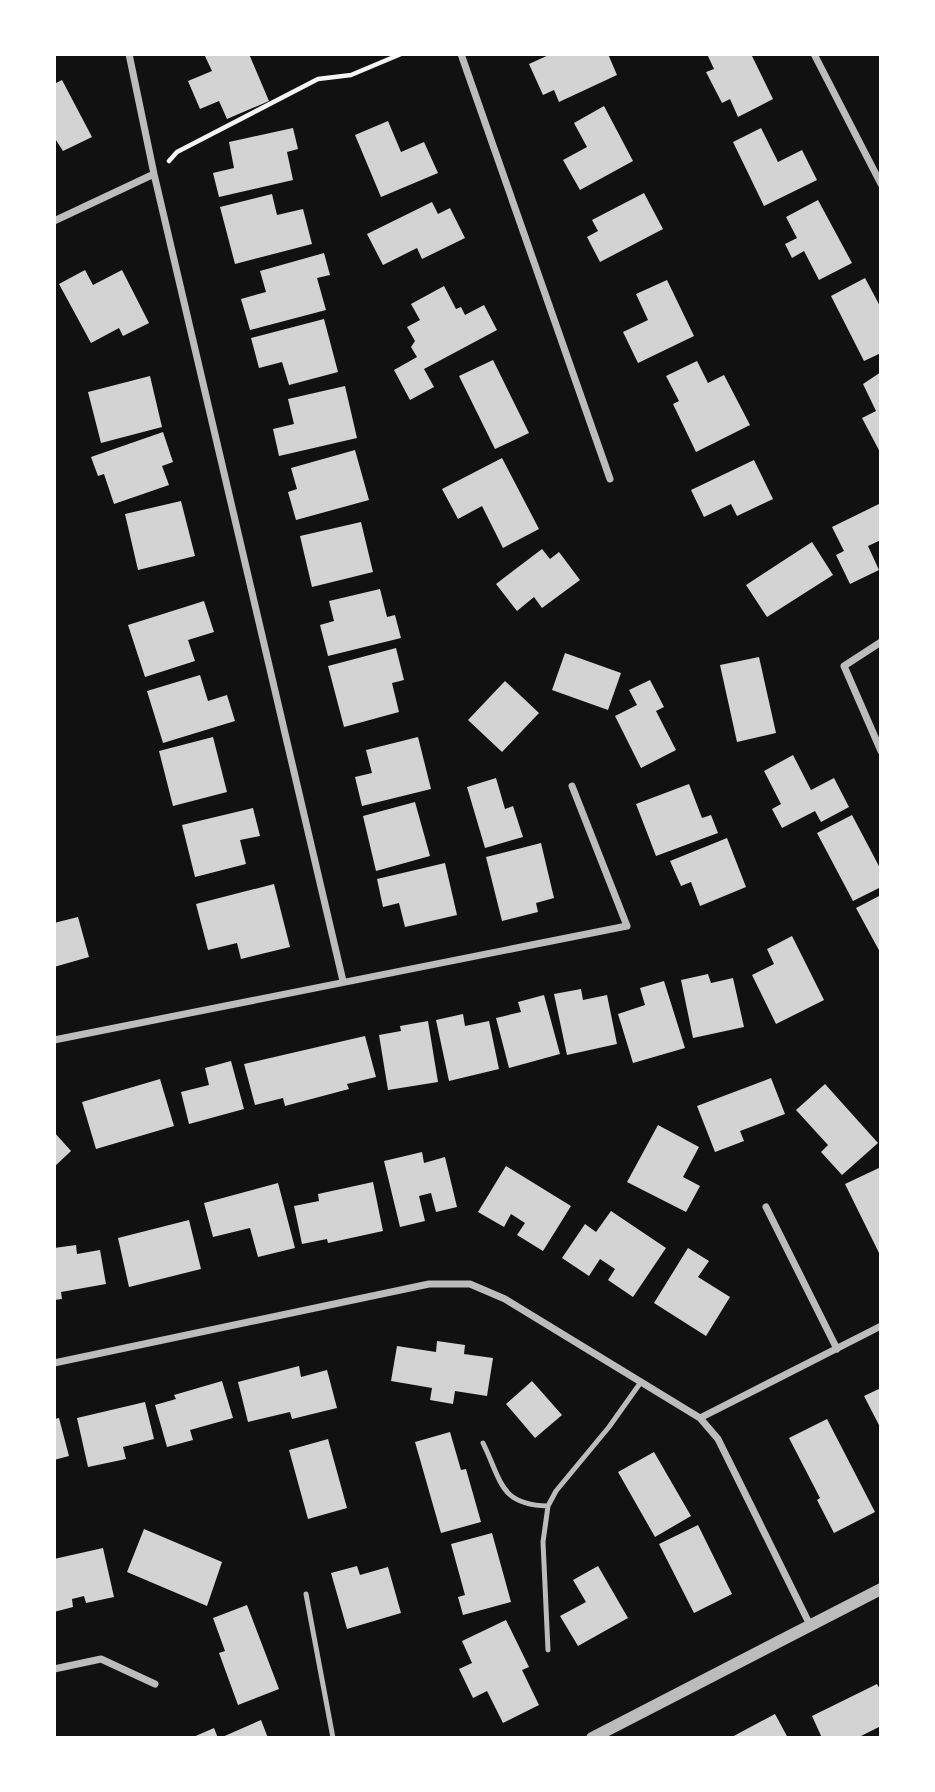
<svg xmlns="http://www.w3.org/2000/svg" width="935" height="1792" font-family="'Asap Condensed',sans-serif">
	<style>
		.building { fill: #d3d3d3 }
		.lines { fill: none; stroke-linecap: round; stroke-linejoin: round }
		.path { stroke: #f5f5f5; stroke-width: 4.5 }
		.service { stroke: #bcbcbc; stroke-width: 5 }
		.minor { stroke: #bcbcbc; stroke-width: 7 }
		.tertiary { stroke: #bcbcbc; stroke-width: 12 }
	</style>
	<rect width="100%" height="100%" fill="#111"/>
	<!-- building -->
	<path class="building" d="M204,54H249L269,101L227,119L219,101L200,109L188,81L212,71Z
		M551,54H608L617,75L559,102L554,90L543,95L529,64Z
		M707,54H751L773,99L738,117L730,99L722,103L706,72L714,69Z
		M62,80L92,137L63,151L54,137V84Z
		M604,106L633,161L580,190L563,160L587,147L574,123Z
		M388,121L401,152L424,142L438,173L381,197L355,135Z
		M293,128L298,149L287,152L293,180L219,197L213,173L234,168L229,142Z
		M761,128L778,162L802,150L817,180L764,206L733,142Z
		M644,193L663,229L600,262L587,237L598,231L592,220Z
		M272,194L277,215L303,209L312,244L235,264L220,207Z
		M818,200L852,263L819,280L804,251L792,258L785,244L797,238L786,217Z
		M432,202L438,214L450,208L465,238L422,259L417,248L383,265L367,234Z
		M324,253L330,275L317,278L326,310L250,330L241,299L266,292L260,271Z
		M85,270L93,285L122,270L149,323L123,336L119,328L91,343L59,284Z
		M865,278L881,308V353L864,361L831,296Z
		M667,280L694,336L638,363L623,332L648,320L636,294Z
		M444,286L456,309L461,307L465,315L484,305L497,330L424,369L434,387L410,400L394,370L417,357L411,347L415,341L407,327L420,320L411,304Z
		M324,319L338,372L289,385L282,362L259,368L251,338Z
		M493,360L529,433L495,449L459,376Z
		M697,361L708,383L724,375L750,425L696,452L673,404L679,401L666,376Z
		M881,372V454L862,418L876,411L863,384Z
		M150,376L162,427L101,443L88,392Z
		M345,386L357,438L279,456L273,429L294,424L288,399Z
		M163,432L173,462L162,466L169,485L114,504L104,474L98,476L91,457Z
		M355,450L369,500L296,520L288,492L297,489L291,468Z
		M502,458L539,529L503,548L482,506L458,519L442,489Z
		M754,460L773,499L737,516L731,504L704,517L691,490Z
		M181,501L195,556L138,570L125,514Z
		M881,503V540L868,546L879,570L850,584L836,555L844,551L832,527Z
		M361,522L373,572L312,587L300,536Z
		M812,542L833,575L767,617L746,585Z
		M542,549L550,559L559,552L580,580L542,608L534,597L517,611L496,584Z
		M380,589L387,617L395,615L401,638L328,656L320,625L334,621L329,601Z
		M204,601L214,632L188,640L195,661L145,677L128,625Z
		M396,648L404,680L392,683L399,712L344,727L328,666Z
		M565,653L621,673L608,710L552,690Z
		M759,657L776,733L737,742L720,665Z
		M200,675L208,701L227,695L235,721L163,743L147,691Z
		M650,680L664,707L656,711L676,750L641,768L615,716L637,705L629,690Z
		M505,681L539,713L502,752L468,720Z
		M213,737L227,792L173,806L159,751Z
		M418,737L431,789L362,806L355,777L372,773L366,750Z
		M793,755L811,790L834,778L849,807L821,822L815,811L782,828L772,809L781,804L764,771Z
		M496,778L505,809L513,806L523,837L485,848L467,787Z
		M689,784L702,818L711,815L718,833L656,856L636,804Z
		M415,802L430,856L376,871L363,816Z
		M253,808L260,836L240,840L246,864L195,877L182,825Z
		M852,815L881,870V887L853,901L817,833Z
		M727,838L746,887L700,906L691,882L681,886L670,861Z
		M541,843L554,898L536,903L538,912L502,921L486,857Z
		M445,863L457,915L405,927L399,903L383,907L377,879Z
		M274,884L290,947L241,959L237,943L208,950L196,904Z
		M881,895V954L856,908Z
		M78,917L89,957L54,967V923Z
		M792,936L824,1000L776,1024L752,975L774,964L767,949Z
		M708,974L711,983L733,978L744,1027L693,1038L681,980Z
		M664,981L685,1048L633,1063L618,1014L645,1005L640,988Z
		M581,989L583,1000L607,995L617,1044L567,1055L554,994Z
		M544,995L560,1054L509,1068L496,1018L521,1012L518,1002Z
		M463,1014L465,1026L489,1021L499,1069L449,1081L436,1020Z
		M428,1021L438,1082L388,1090L379,1035L401,1031L400,1026Z
		M365,1036L376,1077L347,1084L349,1089L285,1106L283,1098L255,1105L244,1064Z
		M231,1061L244,1109L189,1124L181,1092L209,1085L205,1068Z
		M771,1078L785,1114L740,1131L744,1141L715,1152L697,1106Z
		M160,1079L174,1126L96,1149L82,1102Z
		M825,1084L878,1143L842,1175L821,1152L828,1145L796,1110Z
		M658,1125L699,1147L683,1177L700,1186L686,1212L627,1182Z
		M54,1132L71,1151L54,1167Z
		M422,1152L424,1163L445,1157L457,1207L436,1212L431,1193L419,1196L425,1221L400,1227L384,1161Z
		M506,1166L571,1206L543,1251L517,1235L525,1223L511,1214L504,1227L478,1212Z
		M881,1167V1257L845,1184Z
		M373,1182L383,1231L328,1243L327,1239L302,1244L294,1206L319,1201L318,1194Z
		M278,1183L295,1248L258,1257L250,1228L213,1237L204,1203Z
		M611,1211L666,1248L633,1297L608,1280L615,1269L600,1259L589,1276L562,1258L585,1224L596,1232Z
		M189,1220L201,1269L129,1287L118,1238Z
		M76,1245L77,1254L100,1250L106,1284L61,1292L62,1299L54,1300V1248Z
		M688,1248L709,1261L698,1277L730,1297L706,1336L654,1303Z
		M437,1341L465,1345L464,1354L493,1358L487,1396L455,1391L453,1404L430,1400L432,1388L391,1381L397,1346L436,1352Z
		M299,1366L301,1377L327,1370L337,1408L292,1419L290,1412L248,1422L238,1382Z
		M222,1381L233,1418L190,1430L193,1440L167,1447L155,1405L176,1399L174,1395Z
		M532,1381L562,1415L535,1438L506,1404Z
		M881,1388V1429L864,1396Z
		M145,1402L154,1439L123,1447L126,1459L88,1467L77,1418Z
		M59,1418L69,1456L54,1460V1419Z
		M827,1419L875,1512L834,1533L817,1500L820,1498L789,1438Z
		M450,1432L461,1470L466,1469L481,1522L441,1533L415,1442Z
		M328,1439L347,1508L308,1519L289,1450Z
		M654,1452L691,1516L655,1537L618,1472Z
		M698,1525L732,1594L694,1613L659,1544Z
		M144,1529L222,1562L207,1606L127,1572Z
		M492,1533L511,1602L463,1615L458,1597L465,1595L451,1544Z
		M103,1548L114,1597L86,1603L84,1596L72,1599L73,1607L54,1612V1559Z
		M357,1566L360,1575L388,1567L401,1613L347,1629L331,1573Z
		M598,1566L628,1618L578,1646L560,1616L586,1602L573,1580Z
		M247,1605L279,1689L238,1705L219,1653L225,1651L213,1618Z
		M506,1620L529,1667L522,1670L539,1705L503,1723L487,1691L473,1698L459,1669L472,1663L462,1641Z
		M877,1684L881,1691V1726L857,1738H822L812,1716Z
		M775,1714L788,1738H730Z
		M261,1720L268,1738H220Z
		M214,1728L218,1738H191Z"/>
	<g class="lines">
		<!-- path -->
		<path class="path" d="M169,161L177,152L318,79L351,75L401,54"/>
		<!-- service -->
		<path class="service" d="M483,1443C502,1482 500,1505 548,1506
			M306,1594L333,1738
			M548,1650L543,1542L548,1506L556,1491L609,1427L641,1382"/>
		<!-- minor -->
		<path class="minor" d="M129,54L154,174L343,981
			M461,54L610,479
			M814,54L881,184
			M54,221L154,174
			M881,642L844,666L881,751
			M54,1040L627,926L572,786
			M766,1207L837,1349
			M54,1363L429,1284H470L505,1299L700,1418L881,1326
			M700,1418L718,1439L810,1625
			M54,1669L101,1659L155,1684"/>
		<!-- tertiary -->
		<path class="tertiary" d="M592,1738L881,1589"/>
	</g>
	<!-- border -->
	<rect width="935" height="1792" fill="none" stroke="#ffffff" stroke-width="112"/>
</svg>
